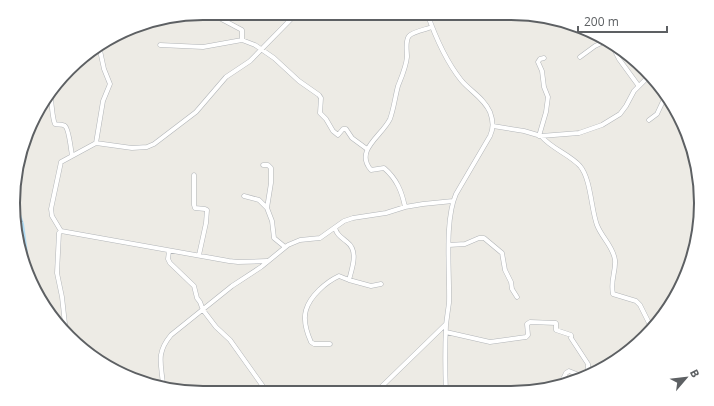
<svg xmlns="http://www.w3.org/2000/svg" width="714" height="406" font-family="'Open Sans',sans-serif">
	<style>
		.water { fill: url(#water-ripples) }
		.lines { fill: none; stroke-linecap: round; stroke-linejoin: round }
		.minor-casing { stroke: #b2b5b8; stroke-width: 5 }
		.minor { stroke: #fff; stroke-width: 4 }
		.rim { fill: none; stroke: #5d6063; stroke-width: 2 }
	</style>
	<defs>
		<pattern id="water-ripples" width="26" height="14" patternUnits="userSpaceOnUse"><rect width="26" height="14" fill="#aedbf4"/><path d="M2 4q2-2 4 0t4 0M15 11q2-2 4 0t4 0" fill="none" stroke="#91b5c9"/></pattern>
	</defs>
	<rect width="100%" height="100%" fill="#edebe5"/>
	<!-- water -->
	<path class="water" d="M15,195L24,224L32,283L27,275L13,215Z"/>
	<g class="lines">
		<!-- minor casing -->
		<g class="minor-casing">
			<path id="minor" d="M210,13L242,30V40L255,45L274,58L299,81L319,95L321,98L320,113L326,119L333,131L338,135L343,129H346L352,138L367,149
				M427,13C435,36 446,61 461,80C470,91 484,98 490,112C493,120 494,128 490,136L456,194C444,221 450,273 449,303C448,310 447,317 446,325C445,347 445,369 446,392
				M611,43L619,59L638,85
				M160,45L203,47L242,40
				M580,57L595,46L608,40
				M54,92L50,94C52,102 52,118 55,124C57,125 63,124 65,126C69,129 71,150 72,156
				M649,120L657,114L664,99L657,83
				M493,126L524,131L541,136L579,133L602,125L620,114L626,106L634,91L649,76
				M539,136L546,112L548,97L544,87L542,71L538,62L540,59L544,58
				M541,136C552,149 569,154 580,166C591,179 591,209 597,225C602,238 613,246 615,260C616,272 610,280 613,294L636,301L640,305L650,325
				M96,143L103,101L110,84L104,69L99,46
				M263,165H268L271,168V183L267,208L272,221L274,238L285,247
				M194,175V205L195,208L205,209L207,210L206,223L199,255
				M244,196L259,200L267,208
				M405,207C402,192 397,179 384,168L371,170C354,150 382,136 390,119C394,108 395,97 398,86C402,76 406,67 407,57C407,50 405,41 409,36C412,32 427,29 432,27
				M335,228C337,235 341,237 347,242C359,251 352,268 349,280L371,286L381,284
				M61,231L59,233L57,273L62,297L66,333
				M449,245L465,244L479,238H484L502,253L505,270L511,282L512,289L517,297
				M169,251L168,259L170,263L194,286L197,298L200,302L203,310L216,327L230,340L267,392
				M267,261L238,262L229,261L61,231L52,216L51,209L61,162L96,143L132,148L147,147L154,144L196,112L226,77L250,61L297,13
				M446,332L490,342L526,337L528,335L527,324L530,322L556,323V330L571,335V338L588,364V372
				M330,344H314L311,342C307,333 303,320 306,310C310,296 326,282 339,276L349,280
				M562,381L566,373L569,371L579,375
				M157,382L163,383
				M163,384C161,363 156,353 171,335L232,286L261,267L288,245L300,240L320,238L344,221L353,218L386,213L405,207L423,204L453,201
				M376,392L446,324"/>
		</g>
		<!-- minor -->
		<use href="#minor" class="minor"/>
	</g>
	<!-- crop -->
	<path d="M0 0H714V406H0ZM203 20H511A183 183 0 0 1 694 203V203A183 183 0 0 1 511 386H203A183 183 0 0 1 20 203V203A183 183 0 0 1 203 20Z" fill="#fff" fill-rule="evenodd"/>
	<path class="rim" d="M203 20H511A183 183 0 0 1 694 203V203A183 183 0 0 1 511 386H203A183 183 0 0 1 20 203V203A183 183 0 0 1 203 20Z"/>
	<!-- north arrow -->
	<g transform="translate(686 378) rotate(62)" stroke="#ffffff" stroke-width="3" paint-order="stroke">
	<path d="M0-3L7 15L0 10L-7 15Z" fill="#5d6063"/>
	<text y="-6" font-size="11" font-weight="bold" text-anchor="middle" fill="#5d6063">B</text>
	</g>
	<!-- scale -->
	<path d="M578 26v6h89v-6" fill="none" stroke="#5d6063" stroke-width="2"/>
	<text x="584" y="26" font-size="12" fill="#5d6063" stroke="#ffffff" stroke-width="3" paint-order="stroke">200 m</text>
</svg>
